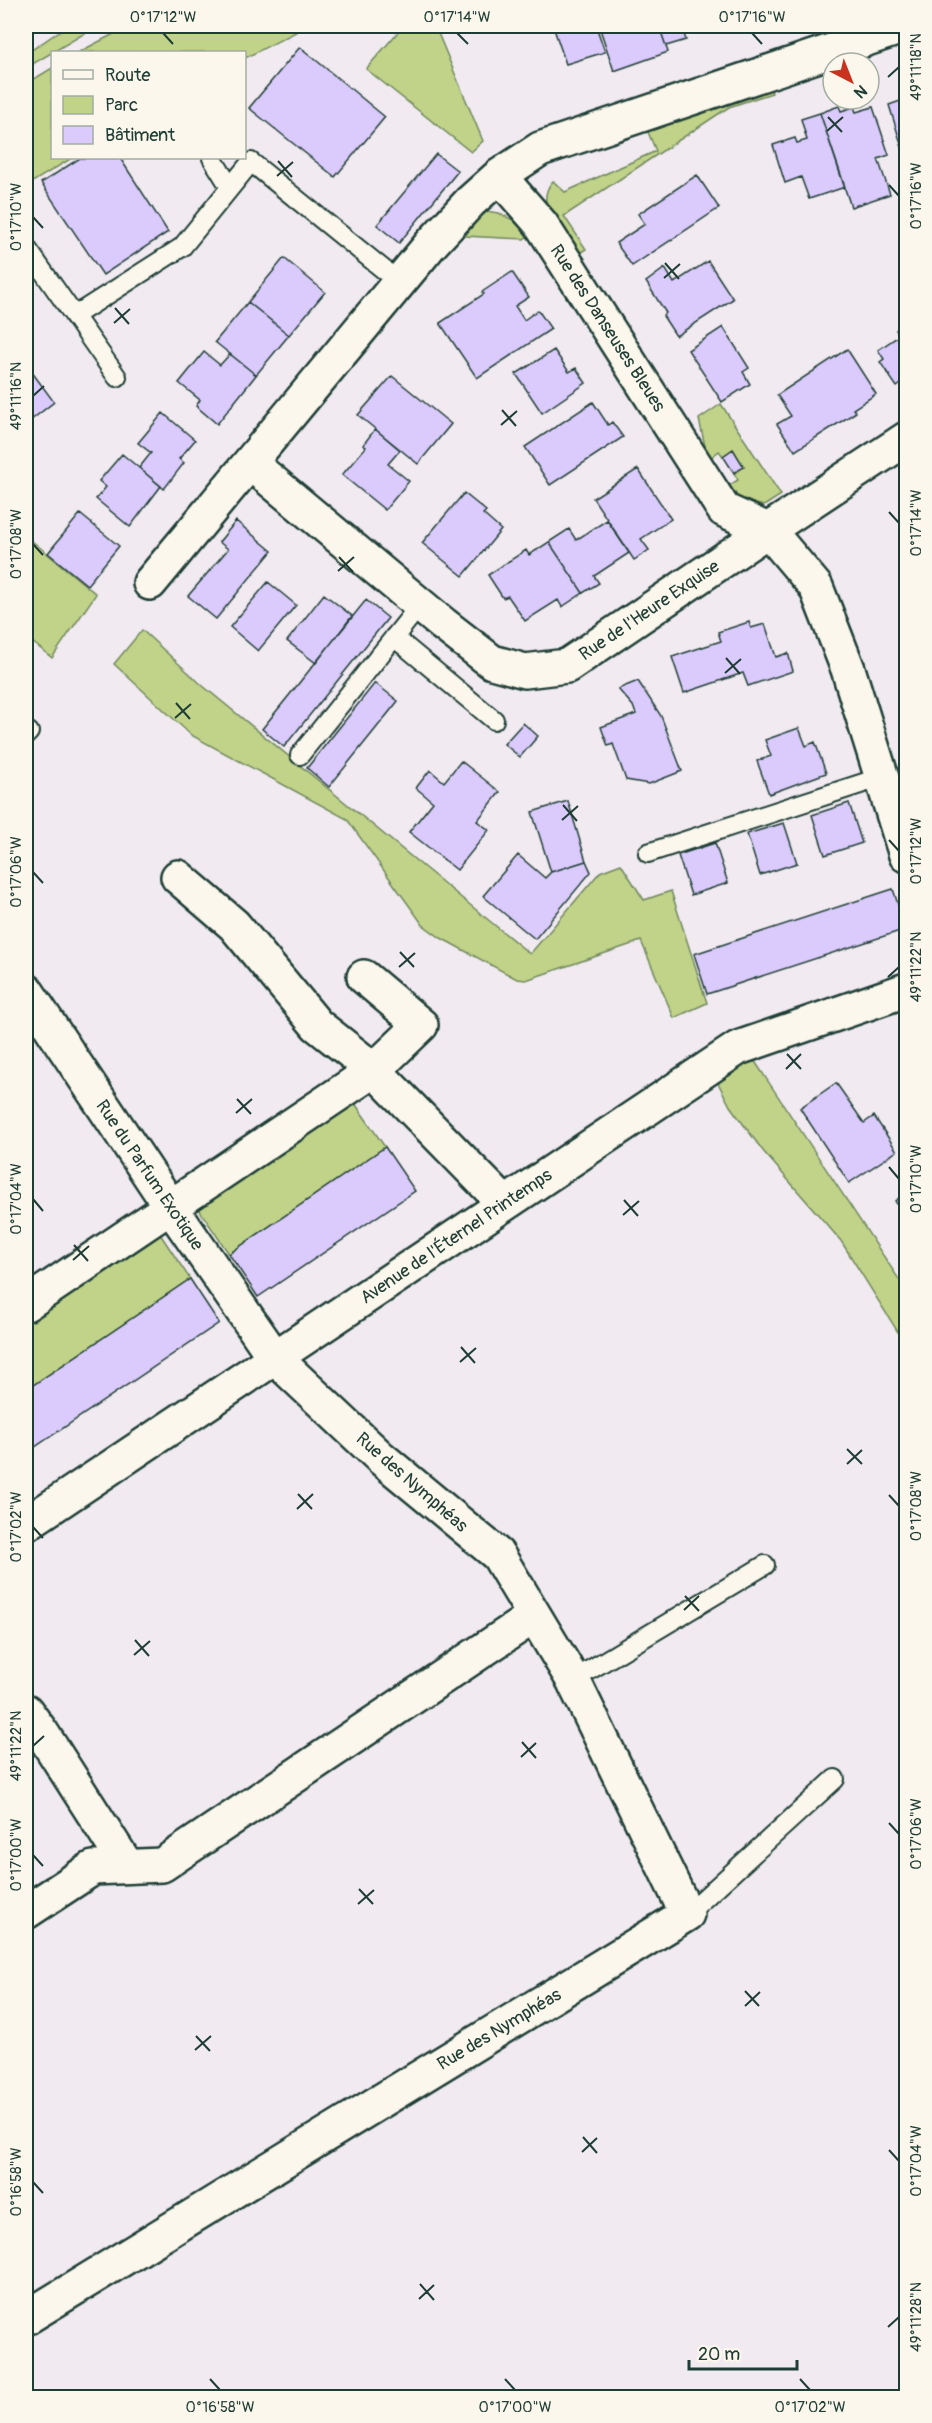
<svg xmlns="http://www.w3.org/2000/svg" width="932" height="2423" font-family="Pangolin,sans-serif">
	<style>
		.green { fill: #c0d388; stroke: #70885e; stroke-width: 1.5 }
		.building { fill: #dbcbfd; stroke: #1f3d34; stroke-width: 1.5 }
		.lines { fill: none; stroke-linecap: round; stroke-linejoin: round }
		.lane-casing { stroke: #1f3d34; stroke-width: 22 }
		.street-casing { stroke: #1f3d34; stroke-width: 38 }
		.lane { stroke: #fbf7ec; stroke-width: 18 }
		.street { stroke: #fbf7ec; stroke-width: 33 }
		.ticks { fill: none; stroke: #1f3d34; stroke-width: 2 }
		.labels { text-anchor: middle; stroke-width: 4.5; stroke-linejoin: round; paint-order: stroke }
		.street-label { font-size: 18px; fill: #1f3d34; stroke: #fbf7ec }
		.neatline { fill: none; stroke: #1f3d34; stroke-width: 2 }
		.ticks-label { font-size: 15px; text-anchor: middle; fill: #1f3d34 }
	</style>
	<rect width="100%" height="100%" fill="#f1eaf1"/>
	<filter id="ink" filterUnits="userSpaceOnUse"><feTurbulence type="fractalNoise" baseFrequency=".0167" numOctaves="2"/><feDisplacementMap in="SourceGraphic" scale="12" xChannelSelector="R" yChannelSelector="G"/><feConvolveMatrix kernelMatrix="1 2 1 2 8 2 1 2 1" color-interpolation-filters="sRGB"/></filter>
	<g filter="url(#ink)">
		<!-- green -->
		<path class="green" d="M67,26H97L26,68V54Z
			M129,26H288L296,32L245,58L244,52H79Z
			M393,26H435L483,141L471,152L366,69L398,32Z
			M52,68V158H72L26,186V84Z
			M769,84L772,93L729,107L564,216L586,249L575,256C562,237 532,203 553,181L565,192L656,151L645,125Z
			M484,211L499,213L534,231L524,239L465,236Z
			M721,404L781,495L764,506L738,499L728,486L738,480L734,473L743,467L732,450L723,456L719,451L708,460L699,419Z
			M26,536L96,594L52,658L26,637Z
			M142,630L203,686L530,954L600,872L621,864L644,900L671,891L707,1003L674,1018L641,941L526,980L517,979L441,938L423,925L347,819L191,735L114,664Z
			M754,1060L906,1290V1345L841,1241L763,1151L730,1106L716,1079Z
			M354,1102L385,1147L229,1254L198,1208Z
			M160,1234L190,1279L26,1390V1324Z"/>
		<!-- building -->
		<path class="building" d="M553,26H596L605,52L566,64Z
			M599,26H659L668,52L614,71Z
			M659,26H701L683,31L686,40L666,46Z
			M300,47L385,117L335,177L249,108Z
			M906,99V160L889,105Z
			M839,106L841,111L854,107L856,112L873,107L889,155L878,159L890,194L851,207L820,113Z
			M820,113L845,187L809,199L801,177L785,183L773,145L795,138L797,143L807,140L801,119Z
			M436,154L458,171L399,243L377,225Z
			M80,158H120L168,232L103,275L41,183Z
			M697,175L719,208L632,266L616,243L645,224L638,214Z
			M284,258L325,292L289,335L248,302Z
			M708,261L733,299L676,336L663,316L666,313L646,282L665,268L674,283Z
			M512,272L529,297L515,306L524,320L538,310L551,329L477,378L440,323L484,294L482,292Z
			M248,302L289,335L256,375L215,342Z
			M906,323V380L897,387L880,362L884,359L878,350L900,335L896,330Z
			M723,327L749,368L743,372L750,384L722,402L688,350Z
			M847,349L876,394L853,409L856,412L795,451L777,424L791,416L777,395Z
			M554,350L569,372L576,368L586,383L542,413L516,374Z
			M204,352L220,365L230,354L256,375L217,424L196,406L200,400L179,383Z
			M26,364L54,402L26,424Z
			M392,376L451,424L418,464L358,415Z
			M593,402L608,425L612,422L623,437L550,485L525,447Z
			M163,413L195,440L179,459L184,463L164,489L139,468L151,453L138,443Z
			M375,429L400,450L388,464L409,481L385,510L342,475L366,447L363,445Z
			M733,449L744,467L734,473L723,456Z
			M122,454L161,486L130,527L96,499L106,487L99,481Z
			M638,469L671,519L641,539L649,550L634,560L593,498Z
			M464,493L486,511L483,514L501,530L463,576L422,543Z
			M80,514L119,546L87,585L48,553Z
			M607,520L629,553L594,576L599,583L583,593L549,542L569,529L576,540Z
			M236,521L272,551L216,619L188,596L228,549L219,542Z
			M549,542L583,593L562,607L558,600L525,621L508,596L503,598L488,575L526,550L529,555Z
			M268,582L296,605L258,651L230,627Z
			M324,594L352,616L316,663L287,641Z
			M366,600L388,618L284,747L262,729Z
			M749,622L751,628L765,624L776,657L788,653L793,671L748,686L743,673L684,693L672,657L721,641L718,632Z
			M638,681L661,716L682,771L649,784L626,780L613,744L608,746L601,727L636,714L633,706L618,689Z
			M375,683L398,701L329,787L307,768Z
			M523,723L538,736L520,757L504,744Z
			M799,728L806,746L815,742L826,773L769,794L757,761L771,756L765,740Z
			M461,761L500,792L477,821L489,830L457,870L409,832L433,802L416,788L430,770L444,782Z
			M568,801L586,861L551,872L532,812Z
			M849,803L862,843L825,855L812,815Z
			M784,823L797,863L760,875L747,834Z
			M715,843L728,883L691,895L678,855Z
			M518,855L545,878L551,872L586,861L591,872L535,939L483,896Z
			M893,889L906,929L707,994L694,954Z
			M836,1083L864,1123L874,1116L897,1151L849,1183L800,1108Z
			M385,1147L415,1191L258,1297L229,1254Z
			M906,1193V1217L895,1201Z
			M190,1279L219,1323L26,1453V1390Z"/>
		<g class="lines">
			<!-- lane casing -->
			<g class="lane-casing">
				<path id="lane" d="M212,158L230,187
					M26,247L117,377
					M74,316L182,247L251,162L399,282
					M394,637L494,720
					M26,735L29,732
					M300,755L420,605
					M648,853L882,777
					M573,1680L765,1565
					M687,1914L835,1779"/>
			</g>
			<!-- street casing -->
			<g class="street-casing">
				<path id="street" d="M905,26L540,149L499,176L541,224L724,510L768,530L816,587L848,669L906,855
					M250,463L443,624L492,662L525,671L567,666L768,530L906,439
					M150,583L431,244L470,202L499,176
					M178,877L234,925L317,1025L374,1070L421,1025L364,977
					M26,990L170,1206L275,1358L381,1458L498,1555L573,1680L687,1914L26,2318
					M26,1304L374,1070L504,1203
					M26,1524L738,1048L906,990
					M26,1711L42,1733L127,1866
					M26,1912L93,1868L162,1865L534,1616"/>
			</g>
			<!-- lane -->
			<use href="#lane" class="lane"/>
			<!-- street -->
			<use href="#street" class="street"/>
		</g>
	</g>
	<!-- ticks -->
	<path class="ticks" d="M163,33L173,44M457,33L468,44M752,33L762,44M888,77L899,67M828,117L842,132M827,131L843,117M278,161L292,177M277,176L293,162M889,185L899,196M33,217L43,228M665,263L679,279M664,278L680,264M115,308L129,324M114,323L130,309M33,396L44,386M502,410L516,426M501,425L517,411M889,512L899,523M33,544L43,555M339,557L353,572M338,571L354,557M726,658L740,674M725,673L741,659M176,703L190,719M175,718L191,704M563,805L577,821M562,820L578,806M889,840L899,851M33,872L43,883M400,952L414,967M399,967L415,953M888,977L899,967M787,1054L801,1069M786,1069L801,1054M237,1099L251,1114M236,1113L252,1099M889,1167L899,1179M33,1199L43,1211M624,1200L638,1216M623,1215L639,1201M74,1245L88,1261M73,1260L89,1246M461,1347L475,1363M460,1362L476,1348M847,1449L862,1464M847,1464L862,1450M298,1494L312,1509M889,1495L899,1506M297,1509L313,1494M33,1527L43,1538M685,1596L699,1611M684,1610L699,1596M135,1640L149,1656M134,1655L150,1641M522,1742L536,1758M33,1746L44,1736M521,1757L536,1743M889,1823L899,1834M33,1855L43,1866M359,1889L373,1904M358,1904L374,1890M745,1991L759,2006M745,2006L760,1992M196,2036L210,2051M195,2050L211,2036M583,2137L597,2153M889,2150L899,2161M582,2152L597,2138M33,2182L43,2193M420,2284L434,2300M419,2299L434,2285M888,2327L899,2317M210,2379L220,2390M505,2379L515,2390M800,2379L810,2390"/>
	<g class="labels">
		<!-- street labels -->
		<g class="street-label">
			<text transform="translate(608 328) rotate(57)" y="6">Rue des Danseuses Bleues</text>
			<text transform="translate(649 610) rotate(-34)" y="6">Rue de l'Heure Exquise</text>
			<text transform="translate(150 1175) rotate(56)" y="6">Rue du Parfum Exotique</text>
			<text transform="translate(456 1236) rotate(-34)" y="6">Avenue de l'Éternel Printemps</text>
			<text transform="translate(412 1482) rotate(41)" y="6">Rue des Nymphéas</text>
			<text transform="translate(499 2029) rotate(-31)" y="6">Rue des Nymphéas</text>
		</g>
	</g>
	<!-- margin -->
	<rect width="932" height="2423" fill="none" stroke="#fbf7ec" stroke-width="66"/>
	<!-- legend -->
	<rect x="51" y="51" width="195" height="108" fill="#fbf7ec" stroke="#a3ada2" stroke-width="1.5"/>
	<rect x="63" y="70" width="30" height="9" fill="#fbf7ec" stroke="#a3ada2" stroke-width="1.5"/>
	<text x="105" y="81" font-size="18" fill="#1f3d34">Route</text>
	<rect x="63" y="96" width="30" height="18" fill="#c0d388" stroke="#a3ada2" stroke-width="1.5"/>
	<text x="105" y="111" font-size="18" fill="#1f3d34">Parc</text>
	<rect x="63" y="126" width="30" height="18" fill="#dbcbfd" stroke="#a3ada2" stroke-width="1.5"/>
	<text x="105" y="141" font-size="18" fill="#1f3d34">Bâtiment</text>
	<!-- north arrow -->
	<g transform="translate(851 81) rotate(138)"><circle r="28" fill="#fbf7ec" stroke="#a3ada2" stroke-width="1.5"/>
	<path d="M0-4.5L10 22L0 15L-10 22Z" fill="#c8321e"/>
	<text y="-9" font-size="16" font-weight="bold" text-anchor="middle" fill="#1f3d34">N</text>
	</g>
	<!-- scale -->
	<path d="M689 2360v9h108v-9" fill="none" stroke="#1f3d34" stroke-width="3"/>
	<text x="698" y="2360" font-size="18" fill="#1f3d34" stroke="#fbf7ec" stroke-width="4.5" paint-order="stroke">20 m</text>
	<rect x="33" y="33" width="866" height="2357" class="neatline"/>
	<g class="ticks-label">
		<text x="163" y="22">0°17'12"W</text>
		<text x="457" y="22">0°17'14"W</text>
		<text x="752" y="22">0°17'16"W</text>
		<text transform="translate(916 67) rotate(-90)" y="5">49°11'18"N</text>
		<text transform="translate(916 196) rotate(-90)" y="5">0°17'16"W</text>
		<text transform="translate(16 217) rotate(-90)" y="5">0°17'10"W</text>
		<text transform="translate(16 396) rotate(-90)" y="5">49°11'16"N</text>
		<text transform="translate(916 523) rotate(-90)" y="5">0°17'14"W</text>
		<text transform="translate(16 544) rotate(-90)" y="5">0°17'08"W</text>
		<text transform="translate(916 851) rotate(-90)" y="5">0°17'12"W</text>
		<text transform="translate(16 872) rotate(-90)" y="5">0°17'06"W</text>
		<text transform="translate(916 967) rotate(-90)" y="5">49°11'22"N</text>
		<text transform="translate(916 1179) rotate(-90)" y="5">0°17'10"W</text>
		<text transform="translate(16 1199) rotate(-90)" y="5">0°17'04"W</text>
		<text transform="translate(916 1506) rotate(-90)" y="5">0°17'08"W</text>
		<text transform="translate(16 1527) rotate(-90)" y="5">0°17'02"W</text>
		<text transform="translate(16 1746) rotate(-90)" y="5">49°11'22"N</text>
		<text transform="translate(916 1834) rotate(-90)" y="5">0°17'06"W</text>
		<text transform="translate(16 1855) rotate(-90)" y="5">0°17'00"W</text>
		<text transform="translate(916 2161) rotate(-90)" y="5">0°17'04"W</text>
		<text transform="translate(16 2182) rotate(-90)" y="5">0°16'58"W</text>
		<text transform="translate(916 2317) rotate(-90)" y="5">49°11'28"N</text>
		<text x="220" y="2412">0°16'58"W</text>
		<text x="515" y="2412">0°17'00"W</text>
		<text x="810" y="2412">0°17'02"W</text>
	</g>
</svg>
